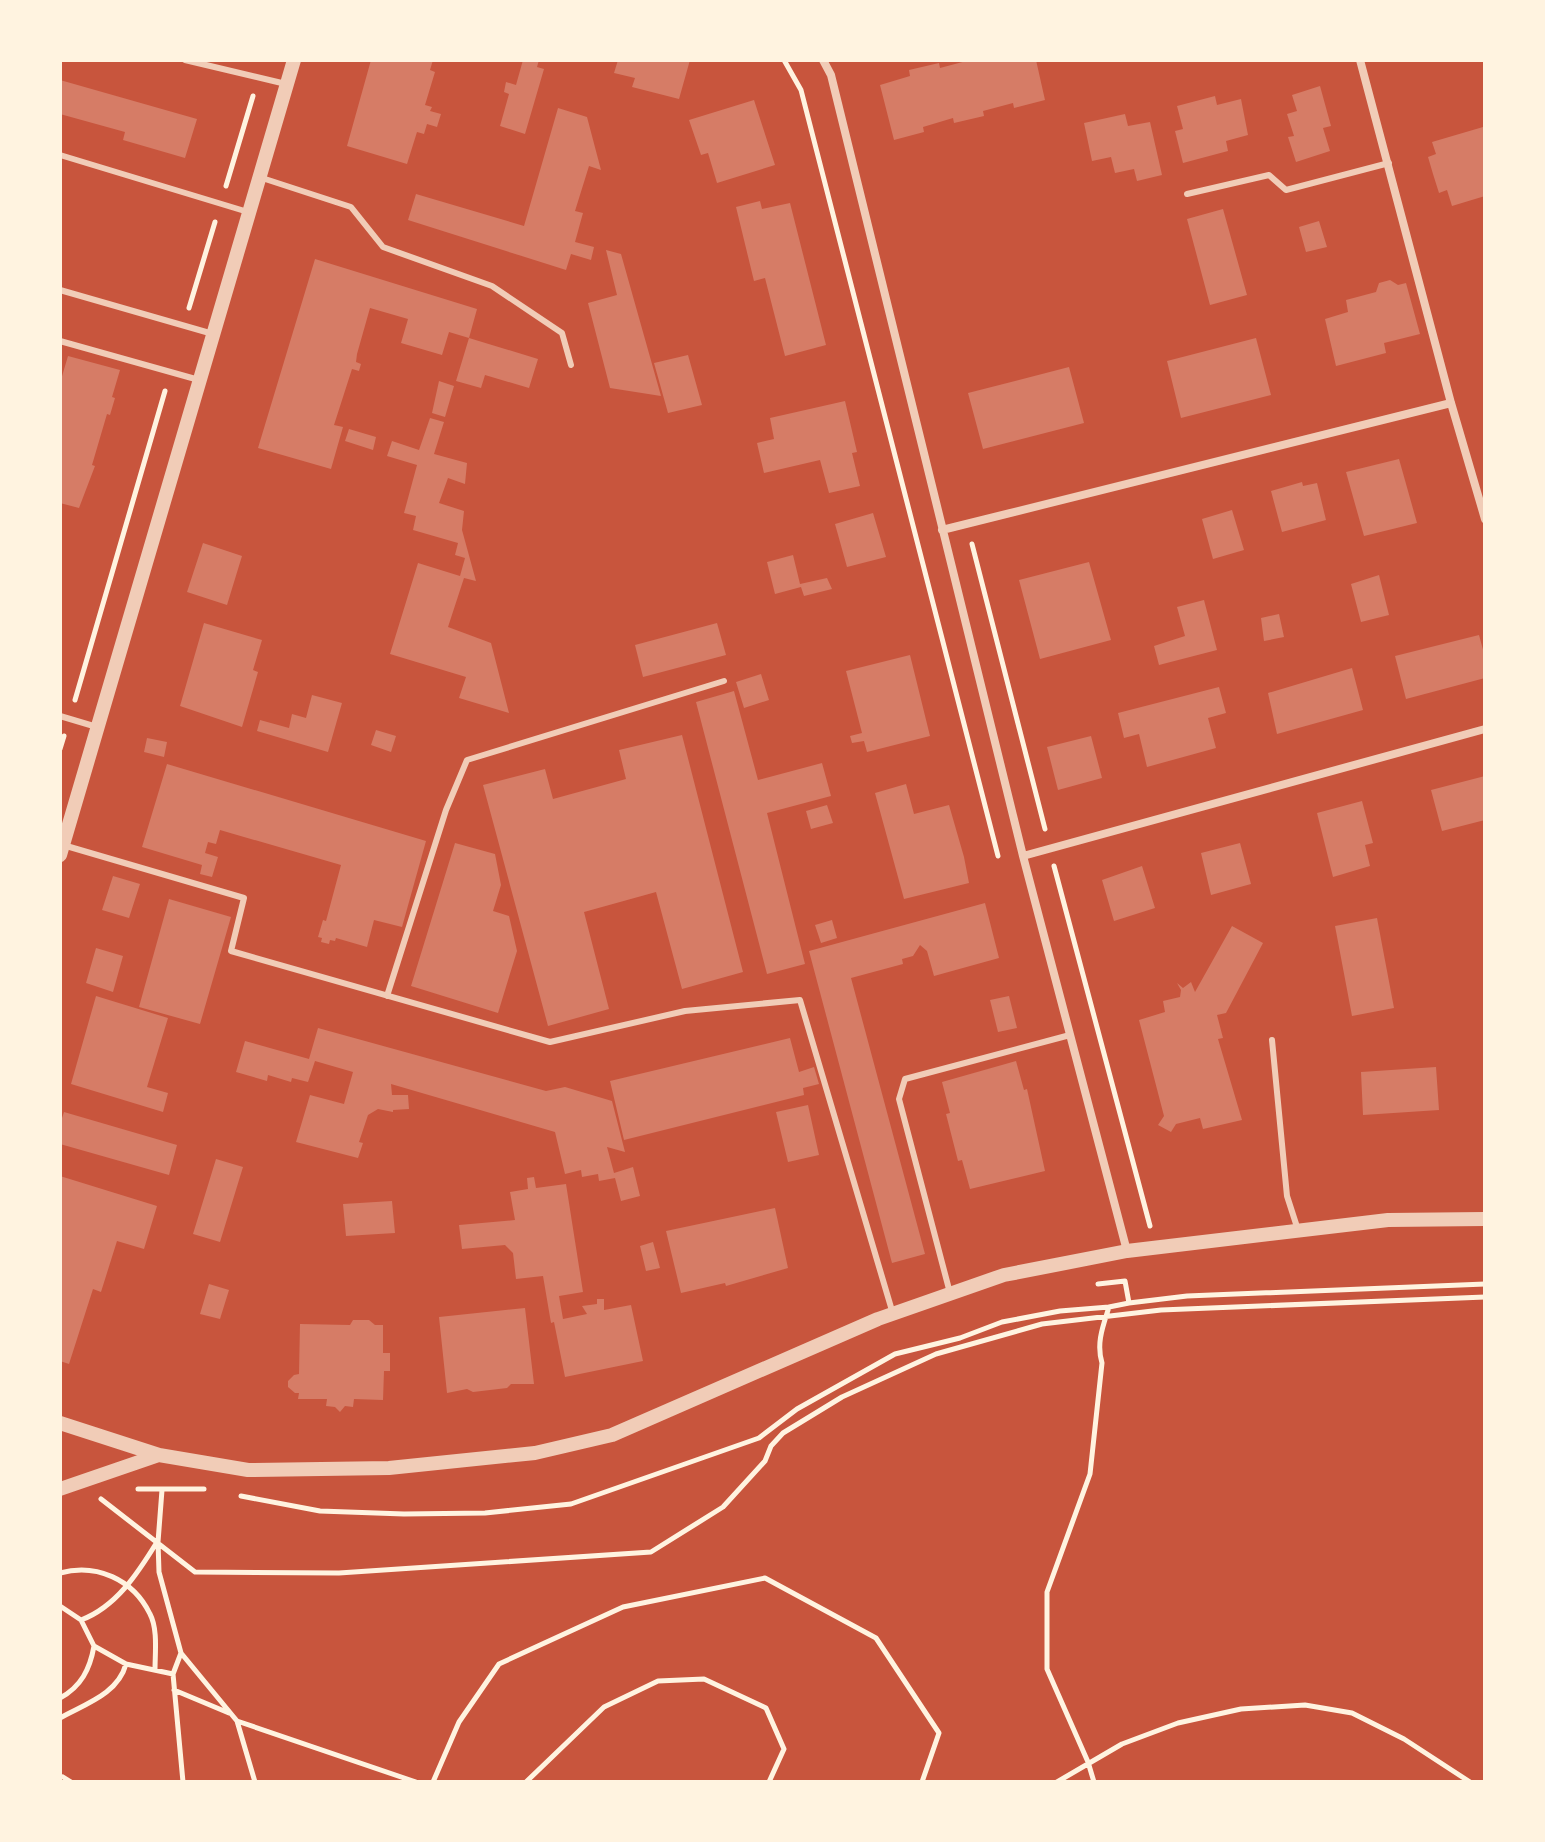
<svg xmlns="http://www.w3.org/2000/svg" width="1545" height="1842" font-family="'Fira Sans',sans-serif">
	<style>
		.building { fill: #d67c66 }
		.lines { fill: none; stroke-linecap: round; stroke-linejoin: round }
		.path { stroke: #fff3e0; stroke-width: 5 }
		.service { stroke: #f1ccb7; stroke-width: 6 }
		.minor { stroke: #f1ccb7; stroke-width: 8 }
		.tertiary { stroke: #f1ccb7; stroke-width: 14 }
	</style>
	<rect width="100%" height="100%" fill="#c8553d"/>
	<!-- building -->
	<path class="building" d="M371,60H433L430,70L435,72L425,105L432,107L430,111L441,114L437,127L427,124L424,134L417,132L407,164L347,146Z
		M523,60H539L537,67L544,69L525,134L500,126L509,94L504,92L506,82L516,85Z
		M618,60H690L679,99L632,87L635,78L614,73Z
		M970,60H1036L1045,100L1014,108L1013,103L983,111L984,116L954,123L953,118L923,127L924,132L894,140L880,85L910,76L909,70L939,63L940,68Z
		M60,80L197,119L185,158L123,140L125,132L60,114Z
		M1320,86L1331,126L1323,128L1330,151L1296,162L1288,137L1294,136L1287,114L1297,111L1292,95Z
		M1215,96L1217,105L1241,99L1248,135L1226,141L1228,151L1183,163L1175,131L1183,129L1177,106Z
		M754,100L775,165L717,183L708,153L701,155L689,120Z
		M558,108L587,117L601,170L589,166L575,211L583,213L575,242L594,247L591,260L571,254L566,270L408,220L416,194L524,226Z
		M1125,114L1128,126L1150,122L1162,175L1137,181L1134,169L1115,173L1111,157L1092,161L1084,123Z
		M1483,127L1485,135V196L1452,206L1447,190L1439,193L1433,174L1428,157L1436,154L1432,142Z
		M760,201L762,209L790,203L826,345L785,356L765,278L754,281L736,207Z
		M1223,209L1247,295L1210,305L1187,219Z
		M1319,221L1327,247L1306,252L1299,227Z
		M606,250L621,254L661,396L610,388L588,303L617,295Z
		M315,259L477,309L469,338L449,332L442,355L401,343L408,319L370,308L357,354L356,362L361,364L359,371L352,369L334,425L343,427L331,469L258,448Z
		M1390,280L1398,285L1406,283L1420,334L1384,343L1386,353L1336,366L1325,319L1348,312L1346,300L1376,292L1379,283Z
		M469,338L538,359L529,388L485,375L481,388L456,381Z
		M1256,338L1271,395L1181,418L1167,361Z
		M688,355L702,405L668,413L654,363Z
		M68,356L120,370L112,397L115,398L110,415L107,414L92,465L95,466L79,508L60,503V383Z
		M1069,367L1084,423L983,449L968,393Z
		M439,381L454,386L445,417L432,413Z
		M845,401L857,452L852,453L860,486L829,493L820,460L764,473L757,443L774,439L770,418Z
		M430,418L444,422L434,454L467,463L465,484L448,478L439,503L464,511L462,530L476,581L464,578L448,627L491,643L509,713L459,698L466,677L390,654L418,563L460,576L465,558L455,555L458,543L413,530L416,516L404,513L417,465L387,456L392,441L419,450Z
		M349,429L376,437L373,450L345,441Z
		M1399,459L1417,523L1364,536L1346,472Z
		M1302,482L1303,486L1317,483L1326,520L1282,532L1271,491Z
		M1232,510L1244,550L1213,559L1202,519Z
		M873,513L886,557L847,567L835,524Z
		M203,543L242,556L227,605L187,592Z
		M793,555L800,584L827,578L832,589L804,596L801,587L775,594L767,562Z
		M1089,562L1111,640L1040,659L1019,580Z
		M1379,575L1389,615L1361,622L1351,584Z
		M1204,600L1217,650L1159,665L1154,646L1185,636L1177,607Z
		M1279,614L1284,637L1264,641L1261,618Z
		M204,623L262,640L253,670L258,672L242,727L180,706Z
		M717,623L726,655L643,677L635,645Z
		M1479,635L1485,657V678L1406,699L1395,656Z
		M910,655L930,736L867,752L864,741L852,743L850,736L862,733L846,671Z
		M1352,668L1363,710L1277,734L1268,693Z
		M761,674L769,700L744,708L736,682Z
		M1219,687L1226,713L1208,718L1216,748L1147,767L1139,734L1124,738L1118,713Z
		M734,691L758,780L822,763L831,796L767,813L805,964L767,974L696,702Z
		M312,695L342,703L328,752L257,731L260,720L289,728L292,714L306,718Z
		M376,730L396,736L391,752L371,745Z
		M682,735L743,972L682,989L656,892L584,912L609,1009L548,1026L483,785L545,769L553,799L626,779L619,750Z
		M1091,736L1102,778L1058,790L1047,747Z
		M147,738L167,742L164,757L144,752Z
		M167,764L426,841L402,927L374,920L367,947L336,938L335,941L330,940L329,944L321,942L322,938L318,937L323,920L326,921L341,865L220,830L216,844L208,842L205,853L218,857L212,877L200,874L202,865L142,847Z
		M1485,776V820L1442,831L1431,790Z
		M906,784L914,814L949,805L964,857L969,883L904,899L875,793Z
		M1362,801L1373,843L1365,845L1370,866L1333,877L1317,813Z
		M827,805L833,823L811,829L806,811Z
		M455,843L495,854L501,885L493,911L509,916L517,951L498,1013L411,986Z
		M1240,843L1251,884L1211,895L1201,853Z
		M1142,866L1155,908L1114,921L1102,880Z
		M113,876L140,884L129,918L102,910Z
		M169,899L231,917L200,1024L139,1007Z
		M985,903L999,958L934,976L927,951L920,945L913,956L902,959L903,964L851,978L925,1254L892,1263L809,951Z
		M1377,918L1394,1008L1352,1016L1335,926Z
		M832,920L837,938L821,943L815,925Z
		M1232,926L1263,943L1226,1013L1217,1015L1223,1038L1218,1039L1242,1120L1203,1129L1200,1118L1176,1124L1171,1132L1158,1125L1164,1116L1139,1020L1165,1012L1163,1001L1180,997L1181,990L1177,983L1183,988L1191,982L1195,992Z
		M96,948L123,956L113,992L86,983Z
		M96,996L168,1018L147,1087L168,1093L163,1112L71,1084Z
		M1009,996L1017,1028L998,1032L990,1000Z
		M318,1028L546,1091L565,1087L612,1101L625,1152L607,1147L614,1173L633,1167L640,1196L621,1201L615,1178L599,1181L598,1174L582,1177L581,1170L565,1174L555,1132L391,1084L392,1095H408L409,1109L393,1110V1112L378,1109L368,1115L359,1142L363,1143L358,1158L296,1142L310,1095L344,1104L353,1072L315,1061L308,1082L292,1078L291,1082L268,1075L267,1081L236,1072L245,1041L309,1059Z
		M790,1038L799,1072L814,1067L819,1084L803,1088L804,1095L624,1140L610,1081Z
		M1016,1061L1024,1090L1027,1089L1045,1171L970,1189L962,1160L958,1161L946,1114L950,1113L942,1082Z
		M1436,1067L1439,1110L1363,1115L1361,1072Z
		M808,1105L819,1155L788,1162L776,1112Z
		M64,1112L177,1145L169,1175L60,1144V1124Z
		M216,1159L243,1167L220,1242L193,1234Z
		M60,1176L157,1206L144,1249L117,1241L101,1292L93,1289L69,1364L60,1361Z
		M534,1177L536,1188L566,1184L583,1292L559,1296L563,1319L587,1314L582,1306L597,1304V1299H604V1310L631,1305L643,1361L565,1377L554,1322L551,1323L543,1276L516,1279L513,1253L505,1245L462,1249L459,1225L515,1220L510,1192L528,1189L527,1178Z
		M392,1201L395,1233L346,1236L343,1204Z
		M775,1208L788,1268L726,1286L725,1283L681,1293L666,1231Z
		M653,1242L660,1268L646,1271L640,1246Z
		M209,1284L229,1290L220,1319L200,1314Z
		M525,1308L534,1384H511L507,1388L473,1392L467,1389L447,1393L439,1317Z
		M353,1320H369L375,1325H383V1353H390V1371H384L383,1400L354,1399L353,1407L345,1406L340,1412L335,1407L326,1406L327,1399H298L299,1393H295L288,1387V1381L294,1375L299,1374L300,1324L350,1325Z"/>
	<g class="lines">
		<!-- path -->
		<path class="path" d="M784,60L801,90L998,856
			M226,186L253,96
			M189,308L215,222
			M972,544L1045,829
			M75,700L165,391
			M60,749L64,736
			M1054,866L1150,1226
			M1129,1303L1187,1296L1485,1284
			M138,1489H204
			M162,1490L158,1542L159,1572L181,1653
			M241,1496L320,1511L404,1514L485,1513L571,1504L759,1438L797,1409L895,1354L960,1338L1002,1322L1060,1311L1109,1307
			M101,1499L195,1572L339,1573L651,1552L723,1507L765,1461L771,1446L783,1433L842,1397L936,1354L1042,1324L1161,1310L1485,1297
			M60,1573C96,1563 133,1579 150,1614C158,1629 155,1653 155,1670
			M60,1606L81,1620L94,1646L126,1664L173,1674
			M81,1620C116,1607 138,1573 157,1542
			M174,1690L229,1713
			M60,1698C81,1687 90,1669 94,1646
			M60,1718C85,1704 118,1694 126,1664
			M237,1721L416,1782
			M63,1777L71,1782
			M183,1782L173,1674L181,1653L237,1721L255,1782
			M433,1782L459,1722L499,1664L623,1607L765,1578L876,1638L939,1733L922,1782
			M526,1782L604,1707L658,1681L704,1679L766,1708L784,1749L769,1782
			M1057,1782L1122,1744L1178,1723L1241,1709L1305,1705L1352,1713L1404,1739L1470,1782
			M1094,1782L1088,1762L1047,1669V1592L1090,1474L1102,1363C1096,1343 1103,1326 1109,1307L1129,1303L1125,1281L1098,1284"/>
		<!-- service -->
		<path class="service" d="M185,60L286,84
			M60,155L248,212
			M259,177L351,207L383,247L492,286L562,333L571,365
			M1187,194L1269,175L1286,190L1389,163
			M60,290L213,334
			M60,341L199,380
			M60,716L97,727
			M63,845L244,898L231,951L550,1042L685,1011L800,1000L893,1314
			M387,996L446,810L467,760L724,681
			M1272,1040L1287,1196L1298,1230
			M950,1293L899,1099L905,1079L1070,1035"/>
		<!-- minor -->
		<path class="minor" d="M823,60L831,75L1023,856L1127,1251
			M1360,60L1451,403L1485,519
			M942,530L1451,403
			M1023,856L1485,729"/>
		<!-- tertiary -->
		<path class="tertiary" d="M60,855L294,60
			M60,1423L159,1455L248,1470L389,1468L535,1453L612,1435L878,1319L1004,1275L1127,1251L1388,1220L1485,1219
			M60,1489L159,1455"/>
	</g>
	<!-- border -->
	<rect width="1545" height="1842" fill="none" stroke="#fff3e0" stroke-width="124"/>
</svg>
